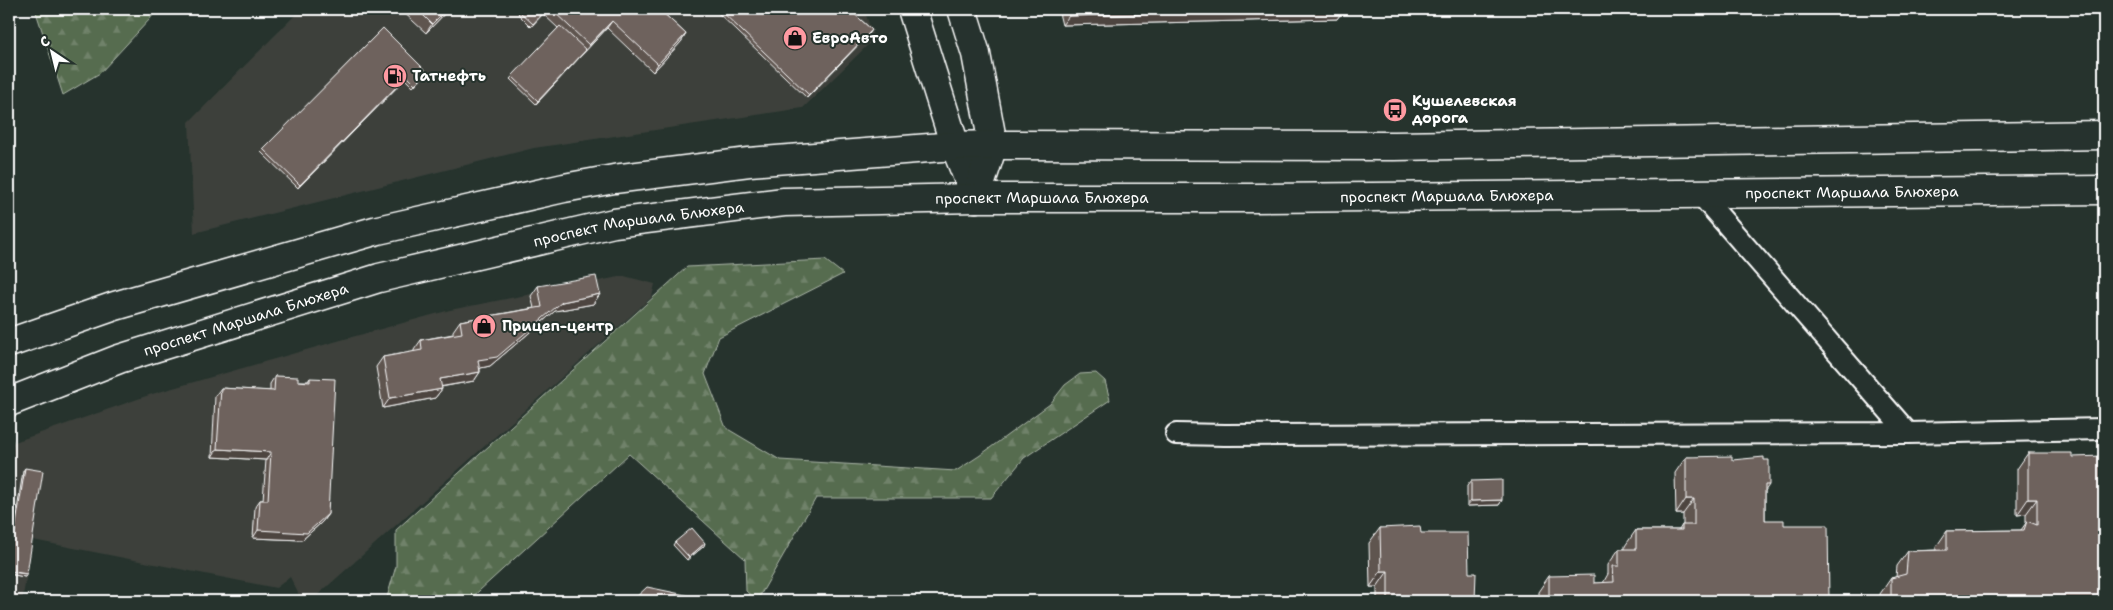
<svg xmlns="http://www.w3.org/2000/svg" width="2113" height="610" font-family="'Shantell Sans',sans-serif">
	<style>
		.built { fill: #3c413b }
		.forest { fill: url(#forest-firs); stroke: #abb6a8 }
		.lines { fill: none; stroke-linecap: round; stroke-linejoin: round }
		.street-casing { stroke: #fff; stroke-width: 24 }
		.primary-casing { stroke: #fff; stroke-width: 31 }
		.street { stroke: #26332d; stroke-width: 20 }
		.primary { stroke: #26332d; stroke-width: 28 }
		.wall { fill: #5f5450; stroke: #fff }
		.shaded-wall { fill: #4d4541; stroke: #fff }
		.building { fill: #6e625d; stroke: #fff }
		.labels { text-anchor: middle; stroke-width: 4; stroke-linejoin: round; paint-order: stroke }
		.poi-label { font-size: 15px; font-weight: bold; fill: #fff; stroke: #26332d; text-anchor: start }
		.street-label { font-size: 15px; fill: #fff; stroke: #26332d }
	</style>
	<defs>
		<pattern id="forest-firs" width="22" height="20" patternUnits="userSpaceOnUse" patternTransform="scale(1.25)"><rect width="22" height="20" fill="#576c50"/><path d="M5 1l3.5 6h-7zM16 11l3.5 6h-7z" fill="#70826a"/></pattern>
	</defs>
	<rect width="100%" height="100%" fill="#26332d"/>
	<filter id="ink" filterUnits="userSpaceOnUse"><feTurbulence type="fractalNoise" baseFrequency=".02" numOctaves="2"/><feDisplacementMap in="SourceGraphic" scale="10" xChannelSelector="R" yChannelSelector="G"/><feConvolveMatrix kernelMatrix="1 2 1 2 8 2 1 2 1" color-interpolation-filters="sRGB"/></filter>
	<g filter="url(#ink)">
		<!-- built -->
		<path class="built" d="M301,9H864L874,39L803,108L534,148L194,233L189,122Z
			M624,276L655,284L652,297L311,601H302L290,577L276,588L33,540L22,601H9V444L152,394L341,340L450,310Z"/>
		<!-- forest -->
		<path class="forest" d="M35,9H157L150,19L100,73L63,95Z
			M825,260L843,274L719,337L705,374L726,428L780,460L956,471L979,456L1050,404L1065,385L1080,374L1096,373L1105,381L1110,400L1024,458L991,498H816L757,601L746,591L745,559L629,454L468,601H386L396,566V530L687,267Z"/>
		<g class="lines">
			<!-- street casing -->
			<g class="street-casing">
				<path id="street" d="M1700,194L1908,433
					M1176,434L1225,435L1908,433L2104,429"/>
			</g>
			<!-- primary casing -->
			<g class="primary-casing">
				<g id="primary">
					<path d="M912,9L955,146L976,198"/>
					<path d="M962,9L976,54L993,145L976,198"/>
					<path d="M9,343L115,306L378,230L564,188L614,179L749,162L955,146L993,145L1394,146L2104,135"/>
					<path id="s1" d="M9,402L119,359L379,278L614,223L784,202L976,198H1254L2104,190"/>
				</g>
			</g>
			<!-- street -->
			<use href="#street" class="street"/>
			<!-- primary -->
			<use href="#primary" class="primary"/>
		</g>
		<!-- wall -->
		<path class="wall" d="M400,9H449L426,33Z
			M523,9H659L686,34L681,42L653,72L607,28L536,104L510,79L558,28L543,14L531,27L518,14Z
			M714,9H849L872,30L807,98Z
			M1058,9H1344L1337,19L1062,25Z
			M2099,9H2104V34H2100Z
			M383,28L427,72L413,87L405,79L298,188L261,152Z
			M538,286L600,294L593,304L555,311L490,366L480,368V372L474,381L441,387L442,389L435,398L383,408L376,367L383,357L414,352V350L421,340L453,334V331L460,321L534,308L531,296Z
			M275,376L298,381H308L310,378L328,514L322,522L302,540L253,538L255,507L260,500H263L266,460L212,457L215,396L221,388L270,391V384Z
			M2028,453L2072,457L2104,601H1880V594L1891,578L1896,577L1897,566L1908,551L1936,550V547L1947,531L2021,530L2026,523V514L2017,515V469Z
			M1686,457L1732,460L1769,485L1765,491V520L1784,525L1829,601H1538V592L1549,576L1594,583H1603L1608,574V565L1619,549H1625V546L1636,530H1679L1682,525H1683V514H1676L1675,473Z
			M25,468V577L9,574L13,536L23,471Z
			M1471,481L1502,500L1499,505L1467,506V486Z
			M1380,528L1421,533L1469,573L1475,601H1377V587H1370L1369,543Z
			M675,542L704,546L687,560L673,545Z"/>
		<!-- shaded-wall -->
		<path class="shaded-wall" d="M447,9H449L426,33L432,24Z
			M1344,9L1337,19L1062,25L1069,16Z
			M612,21L607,28L536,104L538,101Z
			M2104,28V34H2100Z
			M872,30L870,33L807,98L809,95Z
			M686,34L681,42L653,72L658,64Z
			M407,76L405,79L298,188L300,185Z
			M600,294L593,304L555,311L490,366L472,370L478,360L562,302Z
			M480,372L474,381L433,388L440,379Z
			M442,389L435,398L383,408L390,398Z
			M217,449L271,452L266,460L212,457Z
			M1686,499H1694L1683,514H1676Z
			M2028,499H2037L2026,514L2017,515Z
			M1502,500L1499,505L1467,506L1471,501Z
			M328,514L322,522L302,540L253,538L258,530Z
			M705,543L704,546L687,560L689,557Z
			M1381,571H1388L1377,587H1370Z
			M9,572L27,574L25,577L9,574Z"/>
		<!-- building -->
		<path class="building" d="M417,9H447L432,24Z
			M523,9H543L545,11L533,24L520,12Z
			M551,9H659L686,34L658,64L612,21L589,45Z
			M719,9H849L872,30L809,95Z
			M1067,9H1344L1069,16Z
			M560,26L586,50L538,101L512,76Z
			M383,28L427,72L415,84L407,76L300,185L263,149Z
			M596,276L600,294L562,302L497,357L478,360L480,372L440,379L442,389L390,398L383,357L422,350L421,340L462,333L460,321L542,307L538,286Z
			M275,376L298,377V381L310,382V378L335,379L328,514L307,533L258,530L260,500H268L271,452L217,449L221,388L274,391Z
			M12,440L10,481H9V442Z
			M2028,453H2072V457L2104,456V601H1895V600H1891V578L1906,574L1908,551L1947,550V531L2024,530L2027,521L2037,525V499H2028Z
			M1732,456V460L1764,457V460H1769V485H1765V520H1784V525H1828L1829,601H1553V599H1549V576L1594,575V583L1614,582L1613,566H1619V549H1636V530H1682V525H1694V499H1686V457Z
			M25,468L43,471L27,574L9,571V573V536L14,537Z
			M1502,480V500L1471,501V481Z
			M1420,526L1421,533H1468L1469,573H1476L1475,601H1388V571H1381L1380,528Z
			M692,528L705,543L689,557L675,542Z
			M647,587L705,599V601H632Z"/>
	</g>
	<!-- icons -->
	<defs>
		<g id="shop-disc" transform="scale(1.25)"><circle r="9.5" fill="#ff9aa2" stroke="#26332d"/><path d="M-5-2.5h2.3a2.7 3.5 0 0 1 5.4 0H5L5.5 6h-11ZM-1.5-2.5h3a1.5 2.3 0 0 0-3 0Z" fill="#111"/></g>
		<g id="fuel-disc" transform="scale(1.25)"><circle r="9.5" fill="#ff9aa2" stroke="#26332d"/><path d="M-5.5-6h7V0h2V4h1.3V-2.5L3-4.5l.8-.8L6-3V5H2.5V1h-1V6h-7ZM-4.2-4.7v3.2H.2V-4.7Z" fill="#111"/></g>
		<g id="bus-disc" transform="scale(1.25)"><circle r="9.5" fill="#ff9aa2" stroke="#26332d"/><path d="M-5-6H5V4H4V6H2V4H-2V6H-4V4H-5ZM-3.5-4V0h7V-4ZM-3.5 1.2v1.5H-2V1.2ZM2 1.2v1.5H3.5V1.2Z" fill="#111"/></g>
	</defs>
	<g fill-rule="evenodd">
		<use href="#shop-disc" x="795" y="38"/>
		<use href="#fuel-disc" x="395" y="76"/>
		<use href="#bus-disc" x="1395" y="110"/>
		<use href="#shop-disc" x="484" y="326"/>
	</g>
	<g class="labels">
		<!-- poi labels -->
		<g class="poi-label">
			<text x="812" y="43">ЕвроАвто</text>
			<text x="412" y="81">Татнефть</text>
			<text x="1412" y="106">Кушелевская<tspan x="1412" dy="17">дорога</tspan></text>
			<text x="502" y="331">Прицеп-центр</text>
		</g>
		<!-- street labels -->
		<g class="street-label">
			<text dy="5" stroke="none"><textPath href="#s1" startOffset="1871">проспект Маршала Блюхера</textPath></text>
			<text dy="5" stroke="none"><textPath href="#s1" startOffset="1466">проспект Маршала Блюхера</textPath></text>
			<text dy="5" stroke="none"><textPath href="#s1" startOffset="1061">проспект Маршала Блюхера</textPath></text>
			<text dy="5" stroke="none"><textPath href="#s1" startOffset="656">проспект Маршала Блюхера</textPath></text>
			<text dy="5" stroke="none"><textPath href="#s1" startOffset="251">проспект Маршала Блюхера</textPath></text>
		</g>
	</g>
	<!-- margin -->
	<rect width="2113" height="610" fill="none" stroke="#26332d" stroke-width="30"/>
	<rect x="15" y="15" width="2083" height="580" fill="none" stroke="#fff" stroke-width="2" filter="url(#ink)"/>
	<!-- north arrow -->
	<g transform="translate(52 52) rotate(325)" stroke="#26332d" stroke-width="4" paint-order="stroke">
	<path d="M0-4L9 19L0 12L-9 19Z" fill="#ffffff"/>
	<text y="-8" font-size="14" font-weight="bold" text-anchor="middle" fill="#ffffff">С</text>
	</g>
</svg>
